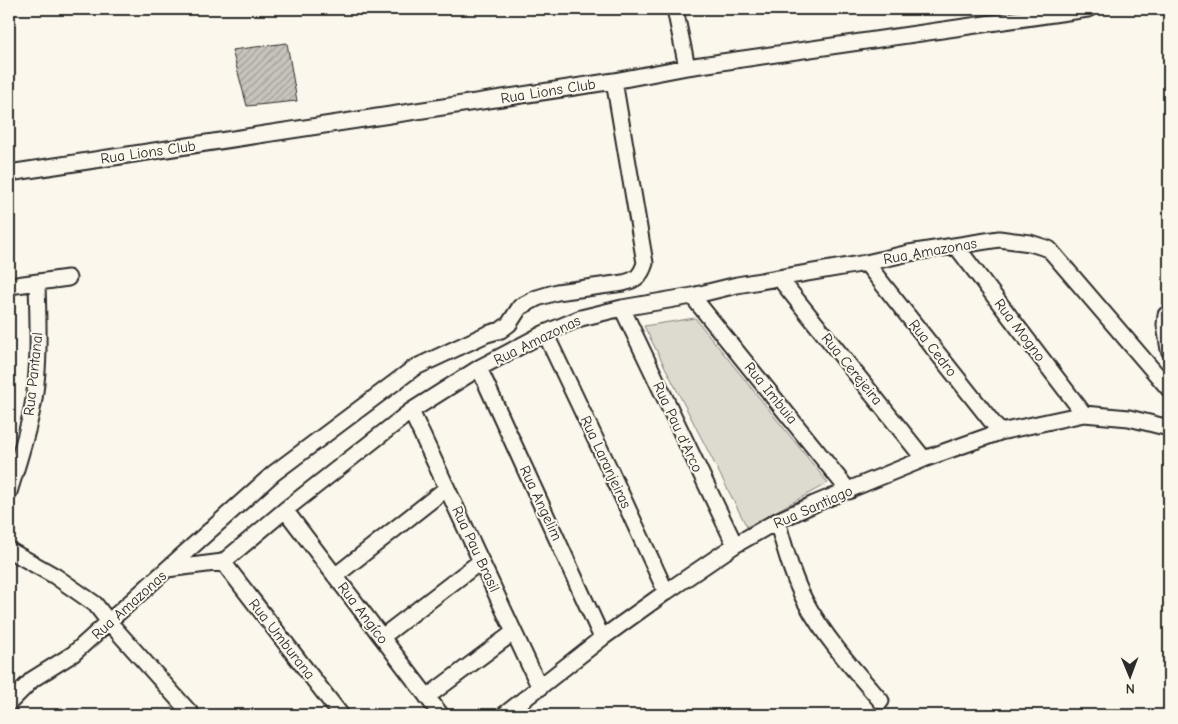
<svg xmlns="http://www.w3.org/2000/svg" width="1178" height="724" font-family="'Comic Neue',sans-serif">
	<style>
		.pitch { fill: #dddad0; stroke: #84827e }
		.building { fill: url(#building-hatch); stroke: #2b2b2b }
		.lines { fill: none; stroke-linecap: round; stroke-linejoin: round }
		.street-casing { stroke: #2b2b2b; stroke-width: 19 }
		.street { stroke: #fbf7ec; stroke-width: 15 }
		.labels { text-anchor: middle; stroke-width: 4; stroke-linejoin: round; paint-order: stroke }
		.street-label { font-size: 15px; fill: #2b2b2b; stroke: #fbf7ec }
	</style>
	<defs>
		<pattern id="building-hatch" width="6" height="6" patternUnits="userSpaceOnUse" patternTransform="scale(1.25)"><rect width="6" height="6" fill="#c7c4bc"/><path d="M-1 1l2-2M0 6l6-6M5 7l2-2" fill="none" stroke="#a29f99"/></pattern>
	</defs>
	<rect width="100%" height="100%" fill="#fbf7ec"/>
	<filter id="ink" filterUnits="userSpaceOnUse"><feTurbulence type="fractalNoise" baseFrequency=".02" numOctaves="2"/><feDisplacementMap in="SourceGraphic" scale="10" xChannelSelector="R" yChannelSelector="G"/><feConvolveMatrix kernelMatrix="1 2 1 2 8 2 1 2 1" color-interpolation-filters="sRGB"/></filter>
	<g filter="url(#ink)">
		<!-- pitch -->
		<path class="pitch" d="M695,318L828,483L747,527L644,326Z"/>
		<!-- building -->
		<path class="building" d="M287,43L297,101L247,106L232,50Z"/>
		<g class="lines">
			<!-- street casing -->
			<g class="street-casing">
				<path id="street" d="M675,9L687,67
					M9,173L614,81L687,67L1088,9
					M956,246L1084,414
					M866,263L1000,432
					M780,279L924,459
					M9,286L68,278
					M692,296L849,491
					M622,308L735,545
					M1169,313L1166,315L1165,325L1169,350
					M545,333L610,470L666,592
					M479,368L602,638
					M411,411L540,688
					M9,492C18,462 29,430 34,399C40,360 38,322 37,283
					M285,510L441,715
					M777,521C785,548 792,576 805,601C825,638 854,670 881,701
					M9,550L55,576L95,604L109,622L192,715
					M223,562L341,715
					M167,569L274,473L414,368L487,334L501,330L509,324L520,307L537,298L557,292L623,283C636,280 641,276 645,263L614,81
					M335,576L447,488
					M382,637L481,561
					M427,697L514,632
					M9,703L33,679L73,654L167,569L223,562L285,510L411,411L479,368L545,333L581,318L622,308L692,296L737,285L866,263L909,253L999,239L1030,243L1049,249L1169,389
					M504,715L602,638L666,592L735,545L777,521L814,504L924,459L1000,432L1084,414L1129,418L1169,428"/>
			</g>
			<!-- street -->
			<use href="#street" class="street"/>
		</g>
	</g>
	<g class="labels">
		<!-- street labels -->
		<g class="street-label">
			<text transform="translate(548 91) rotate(-9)" y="5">Rua Lions Club</text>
			<text transform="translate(148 152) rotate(-8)" y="5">Rua Lions Club</text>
			<text transform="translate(930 251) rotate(-10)" y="5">Rua Amazonas</text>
			<text transform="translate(1020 330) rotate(53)" y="5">Rua Mogno</text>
			<text transform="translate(537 340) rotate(-26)" y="5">Rua Amazonas</text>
			<text transform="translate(933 348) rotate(52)" y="5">Rua Cedro</text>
			<text transform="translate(852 369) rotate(51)" y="5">Rua Cerejeira</text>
			<text transform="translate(33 374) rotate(-84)" y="5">Rua Pantanal</text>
			<text transform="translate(771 393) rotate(51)" y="5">Rua Imbuia</text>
			<text transform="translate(678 427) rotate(65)" y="5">Rua Pau d'Arco</text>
			<text transform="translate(606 462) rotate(65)" y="5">Rua Laranjeiras</text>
			<text transform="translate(541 503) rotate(65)" y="5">Rua Angelim</text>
			<text transform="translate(813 507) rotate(-24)" y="5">Rua Santiago</text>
			<text transform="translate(476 549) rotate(65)" y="5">Rua Pau Brasil</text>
			<text transform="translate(129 605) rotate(-42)" y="5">Rua Amazonas</text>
			<text transform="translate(363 613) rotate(53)" y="5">Rua Angíco</text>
			<text transform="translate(282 639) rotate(52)" y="5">Rua Umburana</text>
		</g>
	</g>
	<!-- margin -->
	<rect width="1178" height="724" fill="none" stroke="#fbf7ec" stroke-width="30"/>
	<rect x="15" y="15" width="1148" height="694" fill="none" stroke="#2b2b2b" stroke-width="2" filter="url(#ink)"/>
	<!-- north arrow -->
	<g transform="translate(1130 676) rotate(179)" stroke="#fbf7ec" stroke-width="4" paint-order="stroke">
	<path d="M0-4L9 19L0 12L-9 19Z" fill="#2b2b2b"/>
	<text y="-8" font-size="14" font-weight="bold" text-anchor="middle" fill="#2b2b2b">N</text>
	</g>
</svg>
